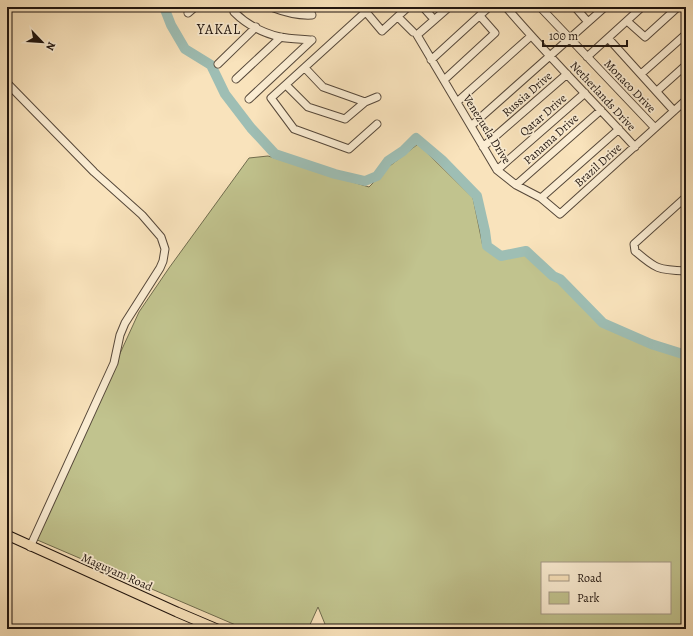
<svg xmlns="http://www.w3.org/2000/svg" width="693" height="636" font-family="Alegreya,serif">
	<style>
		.green { fill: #c1c38e; stroke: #706c4e; fill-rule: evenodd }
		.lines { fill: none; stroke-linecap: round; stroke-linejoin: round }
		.river { stroke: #9ebeb4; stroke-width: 10 }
		.minor-casing { stroke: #56483a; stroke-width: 9 }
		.major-casing { stroke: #20150f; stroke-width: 11 }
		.minor { stroke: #fbedd3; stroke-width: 7 }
		.major { stroke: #f9e3bc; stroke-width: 9 }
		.labels { text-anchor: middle; stroke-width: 3.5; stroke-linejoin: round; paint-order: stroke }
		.street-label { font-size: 12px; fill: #20150f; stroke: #fbedd3 }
		.quarter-label { font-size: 14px; letter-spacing: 1px; fill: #20150f; stroke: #fbedd3 }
	</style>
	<rect width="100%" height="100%" fill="#f9e3bc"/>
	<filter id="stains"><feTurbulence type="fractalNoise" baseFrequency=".005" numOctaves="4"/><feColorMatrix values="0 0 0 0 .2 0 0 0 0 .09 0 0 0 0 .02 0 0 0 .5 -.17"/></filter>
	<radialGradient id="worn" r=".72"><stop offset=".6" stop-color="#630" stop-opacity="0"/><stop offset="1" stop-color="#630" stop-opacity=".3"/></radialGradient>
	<!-- green -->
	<path class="green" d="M418,144L473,198L483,247L501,259L526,254L588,310L603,326L647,345L686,357V629H327L318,607L308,629H245L35,539L139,312L169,268L249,158L268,156L369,187L391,165ZM542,563H670V613H542Z"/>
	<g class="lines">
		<!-- river -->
		<path class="river" d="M164,7L171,25L185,49L211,65L225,94L251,128L275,154L335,174L365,181L377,176L388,161L403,151L416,138L442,160L477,196L485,231L487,246L501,256L526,251L553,276L560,279L603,323L651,344L686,355"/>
		<!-- minor casing -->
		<g class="minor-casing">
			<path id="minor" d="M237,7L234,12C246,24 263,33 280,37C290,39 302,39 312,40
				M271,7C284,12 298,16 312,15
				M371,7L271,98L294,129L349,149L377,124
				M423,7L431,16
				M449,7L417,35L497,170L516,185L541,198L560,214L686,100
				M506,7C547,55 592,100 635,147
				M540,7L655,128
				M575,7L588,22
				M366,12L382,31L408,7
				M188,13L195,7
				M398,17L413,32
				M627,21L645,37L678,7
				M608,38L674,111
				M587,57L642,7
				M431,60L489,7
				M218,64L256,27
				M305,68L323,87L365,102
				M641,74L686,34
				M236,79L281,37
				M444,80L495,33L480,16
				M7,83L94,172L142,215L161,237L165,249L163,261L160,268L125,323L120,335L114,363L30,547
				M286,85L308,107L345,119L365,102L377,97
				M657,91L686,65
				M249,99L312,40
				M457,102L531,36
				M471,126L605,7
				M483,147L567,74
				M497,170L585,93
				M516,185L601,110
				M686,197L634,244L635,251C656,269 658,270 686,271
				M541,198L619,129"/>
		</g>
		<!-- major casing -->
		<g class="major-casing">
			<path id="major" d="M7,535L177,612L217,629"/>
		</g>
		<!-- minor -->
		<use href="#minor" class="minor"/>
		<!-- major -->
		<use href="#major" class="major"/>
	</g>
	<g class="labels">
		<!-- street labels -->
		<g class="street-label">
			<text transform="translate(630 86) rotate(46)" y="4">Monaco Drive</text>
			<text transform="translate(527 94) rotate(-41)" y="4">Russia Drive</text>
			<text transform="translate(603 96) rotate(47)" y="4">Netherlands Drive</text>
			<text transform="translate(543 115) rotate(-41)" y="4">Qatar Drive</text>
			<text transform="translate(487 129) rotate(58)" y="4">Venezuela Drive</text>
			<text transform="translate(551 139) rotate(-42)" y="4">Panama Drive</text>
			<text transform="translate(598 165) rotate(-42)" y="4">Brazil Drive</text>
			<text transform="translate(117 572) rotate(24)" y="4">Maguyam Road</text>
		</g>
		<!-- quarter labels -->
		<g class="quarter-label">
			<text x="219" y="34">YAKAL</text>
		</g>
	</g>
	<!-- margin -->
	<rect width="693" height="636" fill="none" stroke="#f9e3bc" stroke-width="24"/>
	<rect x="8" y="8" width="677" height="620" fill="none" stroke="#20150f" stroke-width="2"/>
	<rect x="12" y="12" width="669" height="612" fill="none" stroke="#20150f"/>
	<!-- legend -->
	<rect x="541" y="562" width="130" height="52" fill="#fbedd3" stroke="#a39785"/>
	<rect x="549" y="575" width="20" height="6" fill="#f9e3bc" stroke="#a39785"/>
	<text x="577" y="582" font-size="12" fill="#20150f">Road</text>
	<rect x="549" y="592" width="20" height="12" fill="#c1c38e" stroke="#a39785"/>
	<text x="577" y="602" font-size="12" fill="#20150f">Park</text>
	<!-- north arrow -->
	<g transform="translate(42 42) rotate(115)" stroke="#fbedd3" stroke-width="3" paint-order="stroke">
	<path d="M0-3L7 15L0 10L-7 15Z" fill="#20150f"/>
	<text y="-6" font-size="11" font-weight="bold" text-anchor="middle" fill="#20150f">N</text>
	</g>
	<!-- scale -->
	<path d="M543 40v6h84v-6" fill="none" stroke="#20150f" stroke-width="2"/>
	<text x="549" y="40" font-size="12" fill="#20150f" stroke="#fbedd3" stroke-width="3" paint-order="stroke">100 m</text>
	<rect width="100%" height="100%" filter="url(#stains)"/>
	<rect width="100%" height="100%" fill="url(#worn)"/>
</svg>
